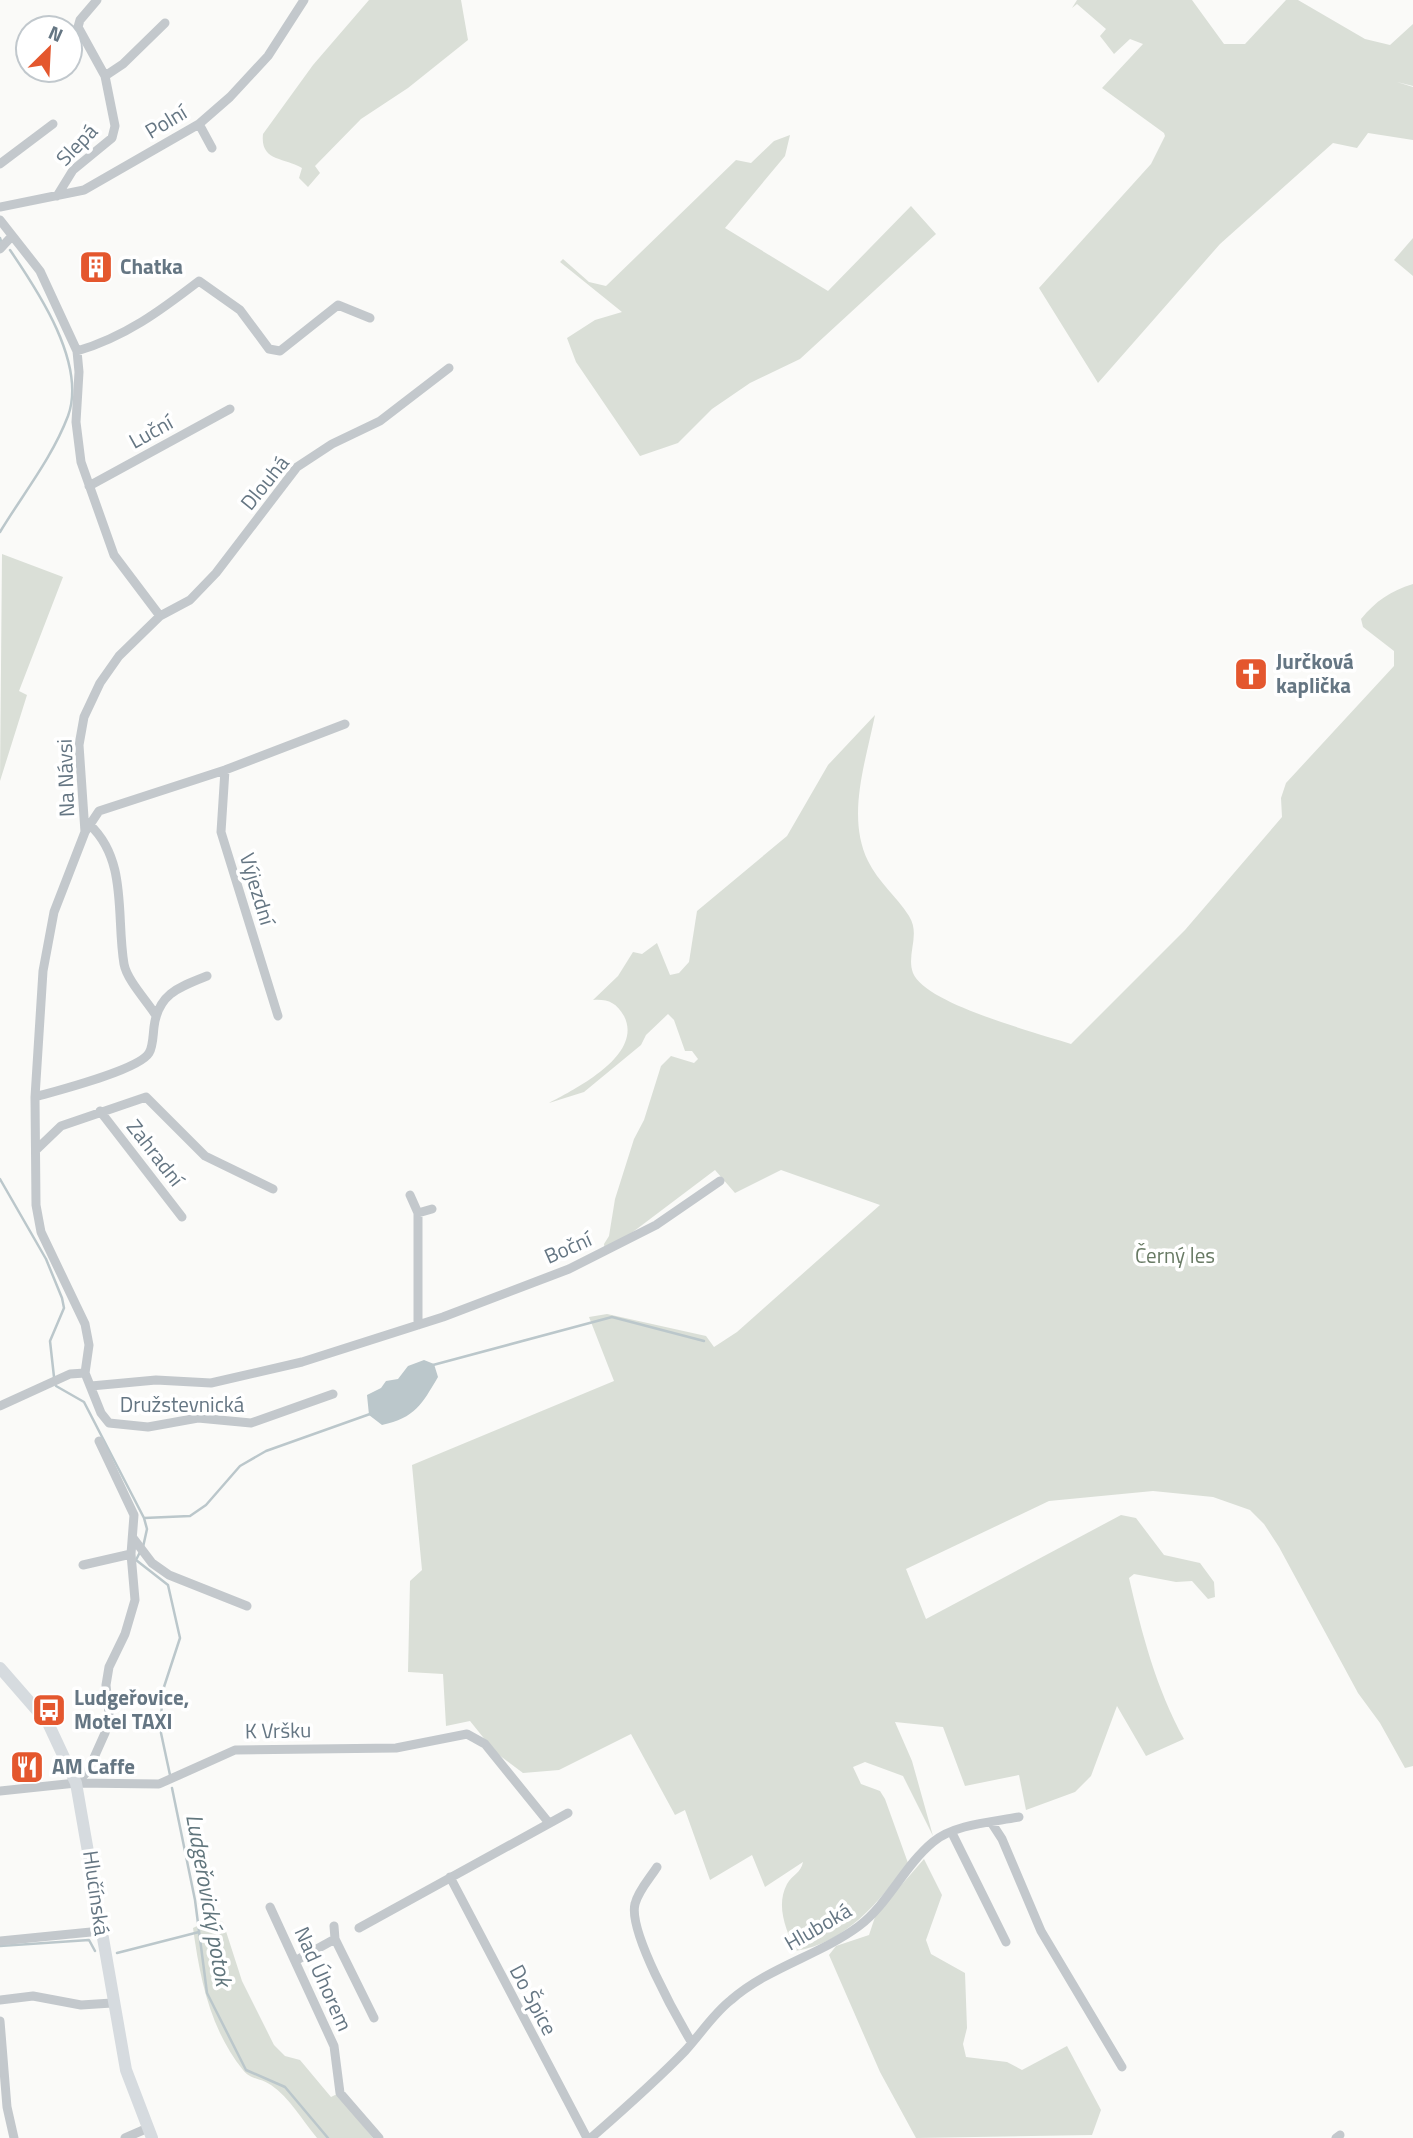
<svg xmlns="http://www.w3.org/2000/svg" width="1413" height="2138" font-family="'Titillium Web',sans-serif">
	<style>
		.green { fill: #dadfd7 }
		.water { fill: #bbc7cb }
		.lines { fill: none; stroke-linecap: round; stroke-linejoin: round }
		.stream { stroke: #bbc7cb; stroke-width: 2.5 }
		.street { stroke: #c3c8cc; stroke-width: 9 }
		.secondary { stroke: #d6dbdf; stroke-width: 12 }
		.labels { text-anchor: middle; stroke-width: 7; stroke-linejoin: round; paint-order: stroke }
		.street-label { font-size: 21px; fill: #657683; stroke: #fff }
		.poi-label { font-size: 21px; font-weight: bold; fill: #657683; stroke: #fff; text-anchor: start }
		.park-label { font-size: 21px; fill: #687a64; stroke: #fff }
		.water-label { font-size: 23px; font-style: italic; fill: #60757c; stroke: #fff }
	</style>
	<rect width="100%" height="100%" fill="#fafaf8"/>
	<!-- green -->
	<path class="green" d="M369,0H461L468,40L408,88L361,119L315,166L320,173L308,187L299,178L302,168C284,157 260,162 263,134L313,65Z
		M1077,0H1192L1224,44H1245L1286,0H1298L1365,39L1390,45L1413,24V86L1397,82L1413,87V140L1368,133L1357,148L1333,143L1220,244L1098,383L1039,288L1151,164L1165,136L1164,133L1102,88L1143,44L1130,39L1114,54L1100,36L1106,29L1077,4L1072,8Z
		M790,135L785,156L725,228L828,291L911,206L936,234L800,359L750,383L712,409L678,443L640,456L576,362L567,338L595,320L622,312L560,262L563,259L589,282L606,286L736,160L751,163L774,141Z
		M1413,238V276L1394,260Z
		M2,554L63,577L19,691L27,695L0,781Z
		M1413,584V1766L1405,1768L1380,1723L1358,1693L1279,1547L1264,1524L1250,1510L1213,1497L1153,1491L1049,1501L906,1569L926,1619L1121,1515L1136,1518L1164,1555L1200,1563L1214,1582L1215,1597L1208,1599L1192,1581L1176,1582L1134,1574L1129,1578C1142,1634 1156,1688 1184,1739L1146,1756L1117,1706L1091,1776L1075,1792L1026,1810L1019,1775L965,1786L943,1727L895,1722L912,1761L933,1836L903,1776L865,1762L853,1767L861,1784L880,1791L885,1799L908,1863C880,1901 845,1944 795,1951C787,1930 775,1907 787,1884C792,1875 801,1873 803,1862L765,1887L752,1855L710,1880L685,1810L675,1815L631,1734L559,1770L523,1773L495,1752L470,1721L446,1726L443,1674L408,1672L410,1581L422,1570L412,1465L614,1381L589,1317L607,1314L706,1336L714,1347L737,1332L880,1205L781,1170L735,1193L715,1170L605,1253L604,1244L609,1236L615,1199L634,1139L644,1120L661,1066L671,1056L694,1063L698,1059L692,1051H685L674,1020L668,1014L646,1035L641,1045L584,1092L549,1103C575,1089 644,1055 624,1016C616,1002 607,999 593,1000L618,976L633,952L642,954L657,943L670,975L679,973L689,962L697,911L787,836L828,765L875,715C866,761 846,816 868,861C878,882 897,897 909,916C921,935 906,954 913,973C925,1004 1038,1033 1071,1044L1185,930L1282,817L1281,798L1286,783L1394,666V651L1363,627L1361,619C1376,601 1390,591 1413,584Z
		M924,1859L942,1895L926,1940L931,1954L965,1973L967,2028L963,2044L966,2057L1007,2062L1022,2070L1067,2046L1101,2110L1092,2135L916,2138L880,2072L829,1955L836,1946L869,1935L876,1914Z
		M213,1918L223,1922L242,1981L274,2045L285,2056L300,2060L331,2097L337,2094L373,2138H317C302,2120 290,2098 271,2085C261,2078 251,2080 243,2070C210,2029 200,1979 193,1928Z"/>
	<!-- water -->
	<path class="water" d="M424,1360L434,1364L438,1377C422,1404 415,1418 382,1425L369,1415L367,1395L381,1388L386,1381L398,1379L408,1366Z"/>
	<g class="lines">
		<!-- stream -->
		<path class="stream" d="M0,238L1,241
			M0,532C23,494 52,458 68,416C87,364 38,291 10,250
			M0,1179L46,1259L62,1298L64,1308L50,1341L54,1377
			M433,1365L612,1317L704,1341
			M56,1386L84,1402L144,1518L147,1529L143,1547
			M144,1518L190,1516L206,1505L240,1466L266,1451L370,1414
			M140,1552L136,1560L168,1585L180,1638L162,1693L161,1733L170,1775
			M172,1788L195,1900L207,1993L246,2070L285,2087L328,2138
			M0,1946L89,1940L95,1951
			M117,1953L199,1932"/>
		<!-- street -->
		<path class="street" d="M105,76L123,64L165,23
			M199,124L212,148
			M0,164L53,124
			M57,196L73,170L112,138L115,126L105,76L78,27L80,20L97,0
			M0,207L84,190L199,124L230,97L268,56L304,0
			M0,220L40,271L77,351L79,372L76,422L81,462L114,555L160,616
			M0,249L12,236
			M77,351C125,337 160,311 199,281L240,310L269,349L280,351L338,305L370,318
			M89,486L230,409
			M225,770L221,832L278,1016
			M90,825C128,861 116,917 124,964C127,980 146,1000 155,1014
			M85,832L99,811L225,770L345,724
			M35,1097C56,1091 139,1070 149,1053C153,1047 153,1035 154,1027C158,994 179,987 207,976
			M100,1111L182,1217
			M36,1150L61,1126L146,1097L205,1156L273,1189
			M410,1195L418,1213V1325
			M418,1213L432,1209
			M91,1386L156,1380L211,1383L302,1362L443,1317L569,1269L656,1225L720,1181
			M333,1394L251,1423L198,1418L148,1427L109,1423L101,1413L85,1373L89,1345L85,1324L41,1232L36,1205L35,1097L43,971L54,912L85,832L79,745L84,717L100,683L119,656L160,616L190,600L216,573L297,467L332,444L380,421L449,368
			M0,1406L70,1374L85,1373
			M133,1538L152,1563L169,1575L247,1606
			M83,1565L131,1554
			M76,1783L88,1771L105,1733L109,1714L106,1685L109,1667L125,1634L135,1600L131,1554L134,1515L99,1441
			M0,1791L76,1783L159,1784L235,1750L396,1748L467,1734L485,1744L549,1823
			M991,1822L1002,1839L1041,1931L1122,2067
			M952,1833L1006,1942
			M657,1867C650,1878 638,1891 635,1904C628,1931 677,2018 692,2043
			M450,1877L587,2138
			M270,1907L334,2046L340,2093L379,2138
			M334,1926L335,1939L374,2018
			M359,1928L568,1813
			M0,1941L101,1931
			M295,1961L335,1939
			M0,2000L33,1996L81,2005L112,2003
			M0,2021L7,2107L14,2138
			M125,2138L148,2128
			M591,2138C623,2110 655,2082 685,2051C700,2035 713,2014 731,2000C769,1967 820,1955 859,1926C889,1903 904,1866 933,1842C954,1824 993,1822 1019,1817
			M1336,2138L1340,2135"/>
		<!-- secondary -->
		<path class="secondary" d="M0,1668L48,1723L76,1783L126,2070L152,2138"/>
	</g>
	<!-- icons -->
	<defs>
		<g id="building-square" transform="scale(1.75)"><rect x="-9" y="-9" width="18" height="18" rx="4" fill="#e4572e" stroke="#fff"/><path d="M-4-6H4V6H1V3H-1V6H-4ZM-2.5-4.3h1.7v1.8h-1.7ZM.8-4.3h1.7v1.8H.8ZM-2.5-1h1.7V.8h-1.7ZM.8-1h1.7V.8H.8Z" fill="#fff"/></g>
		<g id="church-square" transform="scale(1.75)"><rect x="-9" y="-9" width="18" height="18" rx="4" fill="#e4572e" stroke="#fff"/><path d="M-1.2-6h2.4v3.5h3.3v2.4h-3.3V6h-2.4V-.1h-3.3v-2.4h3.3Z" fill="#fff"/></g>
		<g id="bus-square" transform="scale(1.75)"><rect x="-9" y="-9" width="18" height="18" rx="4" fill="#e4572e" stroke="#fff"/><path d="M-5-6H5V4H4V6H2V4H-2V6H-4V4H-5ZM-3.5-4V0h7V-4ZM-3.5 1.2v1.5H-2V1.2ZM2 1.2v1.5H3.5V1.2Z" fill="#fff"/></g>
		<g id="restaurant-square" transform="scale(1.75)"><rect x="-9" y="-9" width="18" height="18" rx="4" fill="#e4572e" stroke="#fff"/><path d="M-5-6h1v4h1v-4h1v4h1v-4h1v5L-1.5 .5V6h-2V.5L-5-1ZM5-6V6H3V1.5H1.5Q1.5-4 5-6Z" fill="#fff"/></g>
	</defs>
	<g fill-rule="evenodd">
		<use href="#building-square" x="96" y="267"/>
		<use href="#church-square" x="1251" y="674"/>
		<use href="#bus-square" x="49" y="1710"/>
		<use href="#restaurant-square" x="27" y="1767"/>
	</g>
	<g class="labels">
		<!-- street labels -->
		<g class="street-label">
			<text transform="translate(166 122) rotate(-31)" y="7">Polní</text>
			<text transform="translate(77 145) rotate(-46)" y="7">Slepá</text>
			<text transform="translate(151 432) rotate(-29)" y="7">Luční</text>
			<text transform="translate(265 483) rotate(-51)" y="7">Dlouhá</text>
			<text transform="translate(66 778) rotate(-92)" y="7">Na Návsi</text>
			<text transform="translate(257 889) rotate(73)" y="7">Výjezdní</text>
			<text transform="translate(155 1153) rotate(52)" y="7">Zahradní</text>
			<text transform="translate(568 1248) rotate(-24)" y="7">Boční</text>
			<text x="182" y="1412">Družstevnická</text>
			<text transform="translate(278 1731) rotate(-1)" y="7">K Vršku</text>
			<text transform="translate(96 1893) rotate(82)" y="7">Hlučínská</text>
			<text transform="translate(818 1927) rotate(-30)" y="7">Hluboká</text>
			<text transform="translate(323 1979) rotate(66)" y="7">Nad Úhorem</text>
			<text transform="translate(533 2000) rotate(62)" y="7">Do Špice</text>
		</g>
		<!-- poi labels -->
		<g class="poi-label">
			<text x="120" y="274">Chatka</text>
			<text x="1276" y="669">Jurčková<tspan x="1276" dy="24">kaplička</tspan></text>
			<text x="74" y="1705">Ludgeřovice,<tspan x="74" dy="24">Motel TAXI</tspan></text>
			<text x="52" y="1774">AM Caffe</text>
		</g>
		<!-- park labels -->
		<g class="park-label">
			<text x="1175" y="1263">Černý les</text>
		</g>
		<!-- water labels -->
		<g class="water-label">
			<text transform="translate(209 1900) rotate(80)" y="8">Ludgeřovický potok</text>
		</g>
	</g>
	<!-- north arrow -->
	<g transform="translate(49 49) rotate(24)"><circle r="33" fill="#ffffff" stroke="#c1c8cd" stroke-width="2"/>
	<path d="M0-5L12 26L0 18L-12 26Z" fill="#e4572e"/>
	<text y="-10" font-size="19" font-weight="bold" text-anchor="middle" fill="#657683">N</text>
	</g>
</svg>
